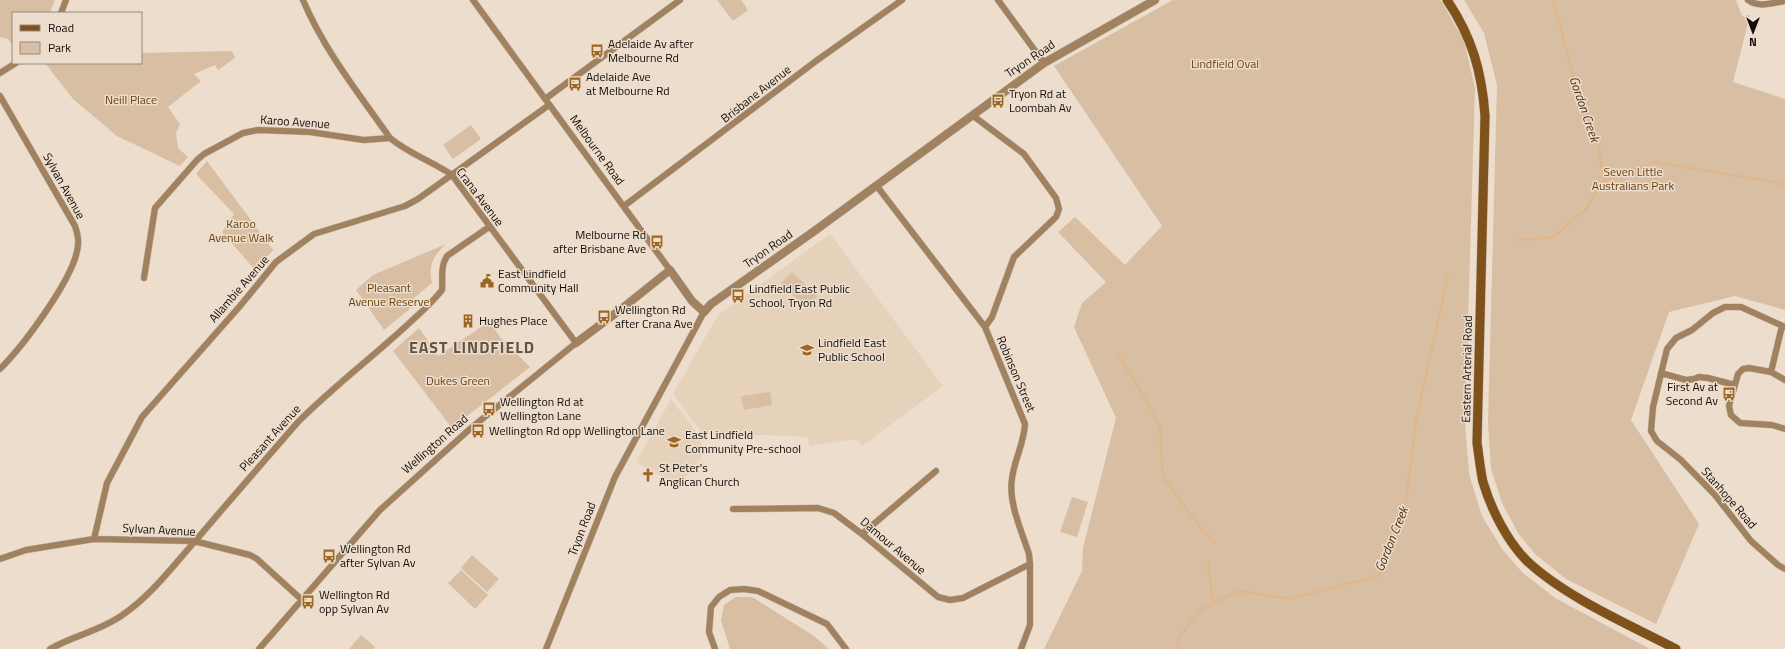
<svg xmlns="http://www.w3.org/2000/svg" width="1785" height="649" font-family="'Titillium Web',sans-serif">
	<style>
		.built { fill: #e6d1bb }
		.green { fill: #d8bea3 }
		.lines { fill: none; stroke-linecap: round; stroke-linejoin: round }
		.stream { stroke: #e0b78c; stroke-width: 2.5 }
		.minor-casing { stroke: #c6b8aa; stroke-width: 7 }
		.tertiary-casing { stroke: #c6b8aa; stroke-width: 9 }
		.secondary-casing { stroke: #c6b8aa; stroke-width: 10 }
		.minor { stroke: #a08160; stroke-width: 6 }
		.tertiary { stroke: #a08160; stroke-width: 8 }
		.secondary { stroke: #7f521b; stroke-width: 9 }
		.labels { text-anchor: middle; stroke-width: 3; stroke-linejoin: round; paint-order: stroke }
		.poi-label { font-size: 12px; fill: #120d08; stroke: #edddcd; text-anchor: start }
		.street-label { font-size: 12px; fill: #120d08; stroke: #edddcd }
		.park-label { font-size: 12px; fill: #69420e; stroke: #edddcd }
		.water-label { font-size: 13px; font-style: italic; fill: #4e3210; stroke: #edddcd }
		.district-label { font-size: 16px; font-weight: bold; letter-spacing: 1px; fill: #615446; stroke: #edddcd }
	</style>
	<rect width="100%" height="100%" fill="#edddcd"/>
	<!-- built -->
	<path class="built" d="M830,234L943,386L862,446L857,439L809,446L808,437L701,432L673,394L718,315Z
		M671,399L697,433L705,452L679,486L636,462Z"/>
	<!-- green -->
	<path class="green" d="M0,0H55L50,13H13V46L8,39L0,37Z
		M717,0H741L748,10L733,21Z
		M1173,0H1440L1442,2L1464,41L1475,88L1465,422L1469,474L1482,516L1502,549L1523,573L1555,598L1650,649H1044L1082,571L1083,548L1116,418L1074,327L1082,303L1106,282L1058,232L1075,217L1125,265L1162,226L1054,66Z
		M1464,0H1736L1742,16L1750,15L1733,82L1785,99V310L1735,296L1669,312L1631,420L1699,524L1656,624L1566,579L1535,554L1518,533L1502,503L1491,469L1488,423L1497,85L1484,33Z
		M232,51L235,58L218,70L215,65L194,74L201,81L168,107L180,124L176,133L178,148L188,157L180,166L117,136L73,99L45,63H141V53Z
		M471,125L481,139L453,159L443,145Z
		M207,161L273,250L255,270L222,232L234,214L196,174Z
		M446,244C433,256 428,266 432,283L414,298L417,303L384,330L356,290L373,275Z
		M792,272L817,296L806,308L781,283Z
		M491,324L500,337L530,367L452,428L393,351L419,328L438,356L484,325Z
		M770,392L772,405L744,410L741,396Z
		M1072,497L1088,502L1077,537L1060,532Z
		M472,555L499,579L487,592L461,568Z
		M461,570L488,595L475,609L448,583Z
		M736,597H752L814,636L829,649H730L721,620L724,605Z
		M361,635L375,647L373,649H349Z"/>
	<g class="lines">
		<!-- stream -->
		<path class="stream" d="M1604,180L1655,162L1774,182L1785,186
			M1519,240L1553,237L1586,209L1604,180L1596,132L1578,94L1553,0
			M1117,353L1150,406L1160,427L1163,477L1192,517L1214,542
			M1208,563L1213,603
			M1177,649L1180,636L1201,610L1213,603L1239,591L1291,599L1379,575L1406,502L1417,415L1448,276"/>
		<!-- minor casing -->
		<g class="minor-casing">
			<path id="minor" d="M473,0L670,270
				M998,0L1044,63
				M1748,0C1759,8 1772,3 1785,1
				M61,13L66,0
				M0,73L16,63
				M0,96L75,226C77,232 79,239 78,245C76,276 23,346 0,369
				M545,99L680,0
				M972,115L1024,154L1056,198L1059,209L1056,217L1014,257L992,317L985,327
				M876,185L985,327L1025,424C1024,444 1014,460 1012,479C1008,502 1022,532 1029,554L1030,564V625L1021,649
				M624,206L816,61L902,0
				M144,278L155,208L197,160L204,154L243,133L258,130L310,132L364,140L390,138
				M1785,327L1741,307H1725L1713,313L1692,330L1676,338L1667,349L1653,407L1651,431L1657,441L1681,460L1715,495L1751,541L1778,565L1785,569
				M1771,372L1782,326
				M1661,373L1686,380L1694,379L1699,377L1708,378L1735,385
				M1785,380L1771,372L1749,368L1743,369L1738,374L1729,406L1731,415L1740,423L1772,425L1785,429
				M733,509L818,508L834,513L862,534L938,597L950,600L963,598L1030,564
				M862,534L936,471
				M94,539L107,483L142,417L240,306L276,262L314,234L405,206L418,199L549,105
				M0,559L26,550L94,539L194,541L250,555L257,559L301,599
				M50,649C73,636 99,631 121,616C152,595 172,567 197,539C230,500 264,461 298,422C332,388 370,359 405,327C418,315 431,304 442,290C443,278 440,267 447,256L489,227
				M259,649L380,510L471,428L576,343L452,175C432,161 409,154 390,138C359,94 324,50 303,0
				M546,649L615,477L704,312
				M715,649L709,632L711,607L719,597L730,590L744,589L758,591L827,624L846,649"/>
		</g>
		<!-- tertiary casing -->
		<g class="tertiary-casing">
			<path id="tertiary" d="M576,343L620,310L670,270L692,301L704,312L711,304L813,232L1044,63L1155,0"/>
		</g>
		<!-- secondary casing -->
		<g class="secondary-casing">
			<path id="secondary" d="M1447,0C1472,37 1482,72 1485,116L1477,443C1479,455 1480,469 1483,482C1491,509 1507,541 1527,561C1565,597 1630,625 1676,649"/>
		</g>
		<!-- minor -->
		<use href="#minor" class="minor"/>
		<!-- tertiary -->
		<use href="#tertiary" class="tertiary"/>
		<!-- secondary -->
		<use href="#secondary" class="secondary"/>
	</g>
	<!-- icons -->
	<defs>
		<g id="bus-bare" transform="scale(1.08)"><path d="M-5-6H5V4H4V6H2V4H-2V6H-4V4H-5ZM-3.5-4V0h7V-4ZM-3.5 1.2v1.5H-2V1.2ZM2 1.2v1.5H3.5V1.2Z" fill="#9d6621" stroke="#edddcd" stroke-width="2.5" paint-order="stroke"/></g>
		<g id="civic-bare" transform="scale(1.08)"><path d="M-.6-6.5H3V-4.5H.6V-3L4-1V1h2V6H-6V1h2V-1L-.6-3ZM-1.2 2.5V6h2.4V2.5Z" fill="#9d6621" stroke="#edddcd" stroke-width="2.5" paint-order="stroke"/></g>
		<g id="building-bare" transform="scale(1.08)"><path d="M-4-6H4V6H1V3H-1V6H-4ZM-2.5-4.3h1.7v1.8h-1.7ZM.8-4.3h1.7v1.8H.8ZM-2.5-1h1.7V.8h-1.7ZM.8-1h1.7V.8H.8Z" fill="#9d6621" stroke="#edddcd" stroke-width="2.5" paint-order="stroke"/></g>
		<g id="school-bare" transform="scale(1.08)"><path d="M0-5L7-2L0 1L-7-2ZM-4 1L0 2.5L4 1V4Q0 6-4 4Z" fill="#9d6621" stroke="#edddcd" stroke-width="2.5" paint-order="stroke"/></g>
		<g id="church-bare" transform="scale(1.08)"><path d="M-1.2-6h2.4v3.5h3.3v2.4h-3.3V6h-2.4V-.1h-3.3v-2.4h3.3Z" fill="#9d6621" stroke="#edddcd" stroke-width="2.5" paint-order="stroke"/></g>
	</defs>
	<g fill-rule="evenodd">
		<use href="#bus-bare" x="597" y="51"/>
		<use href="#bus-bare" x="575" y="84"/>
		<use href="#bus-bare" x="998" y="101"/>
		<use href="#bus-bare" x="657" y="242"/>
		<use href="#civic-bare" x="487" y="281"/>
		<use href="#bus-bare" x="738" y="296"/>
		<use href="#bus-bare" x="604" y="317"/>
		<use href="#building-bare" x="468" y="321"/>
		<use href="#school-bare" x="807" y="350"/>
		<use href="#bus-bare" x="1729" y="394"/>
		<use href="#bus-bare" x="489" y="409"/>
		<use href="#bus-bare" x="478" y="431"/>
		<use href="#school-bare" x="674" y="442"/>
		<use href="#church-bare" x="648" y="475"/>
		<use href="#bus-bare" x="329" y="556"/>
		<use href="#bus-bare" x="308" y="602"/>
	</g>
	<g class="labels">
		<!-- poi labels -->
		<g class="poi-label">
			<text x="608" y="48">Adelaide Av after<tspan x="608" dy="14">Melbourne Rd</tspan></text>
			<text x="586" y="81">Adelaide Ave<tspan x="586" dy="14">at Melbourne Rd</tspan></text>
			<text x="1009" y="98">Tryon Rd at<tspan x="1009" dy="14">Loombah Av</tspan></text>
			<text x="646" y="239" text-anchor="end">Melbourne Rd<tspan x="646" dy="14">after Brisbane Ave</tspan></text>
			<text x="498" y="278">East Lindfield<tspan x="498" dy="14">Community Hall</tspan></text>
			<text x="749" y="293">Lindfield East Public<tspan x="749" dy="14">School, Tryon Rd</tspan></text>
			<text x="615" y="314">Wellington Rd<tspan x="615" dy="14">after Crana Ave</tspan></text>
			<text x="479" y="325">Hughes Place</text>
			<text x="818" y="347">Lindfield East<tspan x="818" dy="14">Public School</tspan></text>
			<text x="1718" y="391" text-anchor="end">First Av at<tspan x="1718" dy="14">Second Av</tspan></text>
			<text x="500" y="406">Wellington Rd at<tspan x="500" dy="14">Wellington Lane</tspan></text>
			<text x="489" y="435">Wellington Rd opp Wellington Lane</text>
			<text x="685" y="439">East Lindfield<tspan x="685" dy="14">Community Pre-school</tspan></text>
			<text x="659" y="472">St Peter's<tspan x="659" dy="14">Anglican Church</tspan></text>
			<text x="340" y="553">Wellington Rd<tspan x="340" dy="14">after Sylvan Av</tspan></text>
			<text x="319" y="599">Wellington Rd<tspan x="319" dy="14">opp Sylvan Av</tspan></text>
		</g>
		<!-- street labels -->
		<g class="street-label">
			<text transform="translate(1030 59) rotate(-34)" y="4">Tryon Road</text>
			<text transform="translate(756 94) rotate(-38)" y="4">Brisbane Avenue</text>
			<text transform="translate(295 122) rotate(4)" y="4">Karoo Avenue</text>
			<text transform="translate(597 150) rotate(54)" y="4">Melbourne Road</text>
			<text transform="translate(64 186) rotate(61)" y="4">Sylvan Avenue</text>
			<text transform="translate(480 197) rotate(53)" y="4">Crana Avenue</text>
			<text transform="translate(768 249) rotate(-35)" y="4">Tryon Road</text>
			<text transform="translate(239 289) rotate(-49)" y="4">Allambie Avenue</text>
			<text transform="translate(1467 369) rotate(-89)" y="4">Eastern Arterial Road</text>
			<text transform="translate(1016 374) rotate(67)" y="4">Robinson Street</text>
			<text transform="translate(270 438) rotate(-48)" y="4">Pleasant Avenue</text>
			<text transform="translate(435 444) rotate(-41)" y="4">Wellington Road</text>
			<text transform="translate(1729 498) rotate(49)" y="4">Stanhope Road</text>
			<text transform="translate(582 529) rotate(-69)" y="4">Tryon Road</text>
			<text transform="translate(159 530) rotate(3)" y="4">Sylvan Avenue</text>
			<text transform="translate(893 546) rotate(40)" y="4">Damour Avenue</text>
		</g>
		<!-- park labels -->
		<g class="park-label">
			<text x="1225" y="68">Lindfield Oval</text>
			<text x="131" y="104">Neill Place</text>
			<text x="1633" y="176">Seven Little<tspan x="1633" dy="14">Australians Park</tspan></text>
			<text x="241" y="228">Karoo<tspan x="241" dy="14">Avenue Walk</tspan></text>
			<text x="389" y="292">Pleasant<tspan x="389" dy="14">Avenue Reserve</tspan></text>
			<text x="458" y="385">Dukes Green</text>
		</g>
		<!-- water labels -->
		<g class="water-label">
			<text transform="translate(1585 109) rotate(71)" y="5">Gordon Creek</text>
			<text transform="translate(1391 539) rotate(-68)" y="5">Gordon Creek</text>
		</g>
		<!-- district labels -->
		<g class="district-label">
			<text x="472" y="353">EAST LINDFIELD</text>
		</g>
	</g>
	<!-- legend -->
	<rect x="12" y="12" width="130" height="52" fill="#edddcd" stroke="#958a7e"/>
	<rect x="20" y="25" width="20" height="6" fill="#7f521b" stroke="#958a7e"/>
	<text x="48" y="32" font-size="12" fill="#120d08">Road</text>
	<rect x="20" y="42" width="20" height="12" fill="#d8bea3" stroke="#958a7e"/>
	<text x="48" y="52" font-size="12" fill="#120d08">Park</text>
	<!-- north arrow -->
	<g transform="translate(1753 32) rotate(180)" stroke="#edddcd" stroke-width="3" paint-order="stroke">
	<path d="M0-3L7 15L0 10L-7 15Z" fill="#120d08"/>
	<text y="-6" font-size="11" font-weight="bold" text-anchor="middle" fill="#120d08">N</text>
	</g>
</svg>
